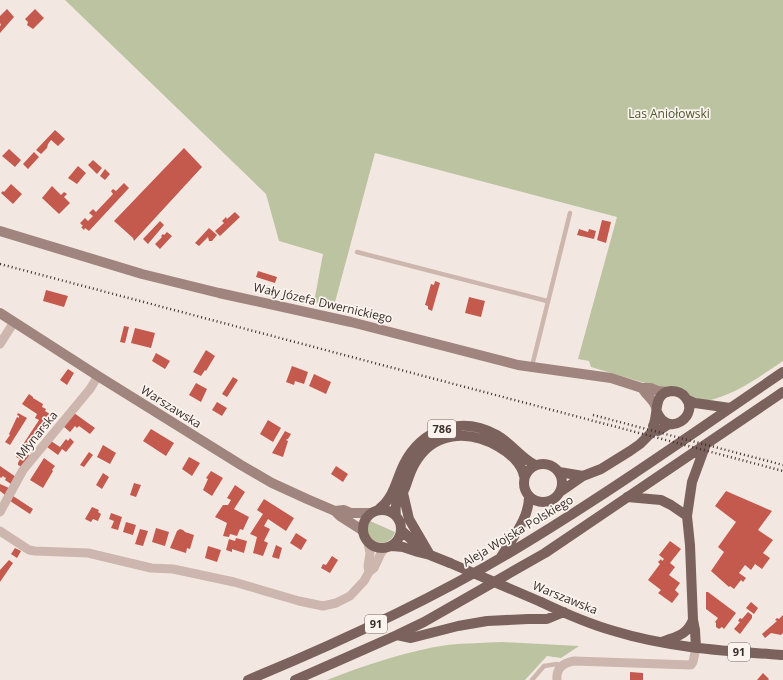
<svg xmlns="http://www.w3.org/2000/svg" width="783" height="680" font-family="'Open Sans',sans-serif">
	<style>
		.green { fill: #bcc3a1 }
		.building { fill: #c4594e }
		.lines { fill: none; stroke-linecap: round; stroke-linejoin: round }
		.lane { stroke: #ccb6ad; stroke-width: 4.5 }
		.street { stroke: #ccb6ad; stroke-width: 9 }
		.secondary { stroke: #a0857e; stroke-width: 10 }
		.primary { stroke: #7c625d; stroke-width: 10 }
		.rail { stroke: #3a2e2b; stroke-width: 2.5; stroke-dasharray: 1 3; stroke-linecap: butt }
		.primary-bridge { stroke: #7c625d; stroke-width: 10 }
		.labels { text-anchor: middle; stroke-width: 3.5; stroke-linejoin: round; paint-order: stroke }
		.shield { fill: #faf3ee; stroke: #746966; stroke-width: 1 }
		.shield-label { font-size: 11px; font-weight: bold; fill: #3a2e2b }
		.park-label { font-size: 12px; fill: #4f582f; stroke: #faf3ee }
		.street-label { font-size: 12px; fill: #3a2e2b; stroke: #faf3ee }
	</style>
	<rect width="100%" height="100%" fill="#f3e8e1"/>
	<!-- green -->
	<path class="green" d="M65,0H783V361C757,378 737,394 706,401L591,367L589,361L578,359L617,217L375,153L334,306L314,302L323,254L279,241L266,194Z
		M370,521L395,532C388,553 359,540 370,521Z
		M502,642L579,646L561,658L547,656L525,680H327C365,665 407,651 447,645C465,643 484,643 502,642Z"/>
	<!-- building -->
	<path class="building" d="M7,9L14,17L0,33V26L1,25L0,23V16Z
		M35,9L44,18L33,29L27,25L28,22L25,19Z
		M55,130L65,139L58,146L51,140L48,144L47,148L41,154L36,150Z
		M184,148L202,167L134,241L133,238L114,221Z
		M9,149L21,160L15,167L2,156Z
		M34,152L39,157L28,169L23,164Z
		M93,160L102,168L97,174L88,165Z
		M78,166L86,173L77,184L68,178Z
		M105,169L110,174L105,180L100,176Z
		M124,183L129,188L89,231L85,228L84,230L81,227L83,226L80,223L85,218L88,221L93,216L89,213L93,209L96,212L113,194L111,191L113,189L116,191Z
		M11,184L22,194L13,204L1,193L3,191L4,192Z
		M52,186L61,195L64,192L67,194L64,197L70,203L59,214L42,198Z
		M235,212L240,217L220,236L215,231L224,223L222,221L226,217L227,219Z
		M602,220L611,222L606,243L597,240Z
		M160,221L164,225L148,244L143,239Z
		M209,228L217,235L212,241H209L208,237L199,246L195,243Z
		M579,229L588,232L589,229L596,231L594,239L577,235Z
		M167,232L172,236L160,249L155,244L162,237L161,236L163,234L164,235Z
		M258,271L277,277L275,283L256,277Z
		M435,281L440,283L432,311L428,309V306L425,305L431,284L434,285Z
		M46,290L68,296L64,307L43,301Z
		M469,297L485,301L481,317L465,313Z
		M124,326L129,327L125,343L120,342Z
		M135,328L155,333L151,348L131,343Z
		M206,350L215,356L206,371L205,370L201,376L193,372Z
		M156,353L170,361L165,369L152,361Z
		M292,366L308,372L304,384L295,381L294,385L286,382Z
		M68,369L74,373L67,385L60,380Z
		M314,374L331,382L326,394L309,386Z
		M233,377L238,380L227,397L222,394Z
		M196,383L207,389L201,402L189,395Z
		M29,394L33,397V398L43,404L42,407L46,409L45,411L50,414L44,424L46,426L43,430L45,431L43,434L39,432L25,452L20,449L39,420L35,418L37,414L22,404Z
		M217,402L227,408L222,416L212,410Z
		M18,413L27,418L10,445L5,442L10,435L9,434L17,417L19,418V416L17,415Z
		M74,413L95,428L90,434L79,426L77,428L75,426L70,432L63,426Z
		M268,420L281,428L273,442L260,434Z
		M151,429L174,443L166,456L143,441Z
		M285,431L291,434L288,439H287L286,440L288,441L283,457L272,453Z
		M70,438L74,442L66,452L62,449L58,455L47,447L51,441L60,447L66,439L68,441Z
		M103,445L116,453L110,464L97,457Z
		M21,450L30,456L22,467L18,465V463L20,459L16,457Z
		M89,452L93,455L84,467L80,465Z
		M189,457L200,463L192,476L182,469Z
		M44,458L55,466L52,470L53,471L43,488L30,480Z
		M0,466L16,477L11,484L5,480L6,478L4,477L3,476L1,478L0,477Z
		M336,466L348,474L343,482L331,474Z
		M211,471L223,478L212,496L203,490L208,479L206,478Z
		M103,473L109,477L102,489L96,485Z
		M134,483L141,485L136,497L130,495Z
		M0,484L9,488L5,495L0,491Z
		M235,485L245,492L234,509L249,517L243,530L240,529L237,536L230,534L229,537L223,536L227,523L215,517L223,505H228L231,500L227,498Z
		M726,491L772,511L758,530L773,540L763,553L770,558L762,569L755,564L751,570L745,565L739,573L746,578L743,582L741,580L734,589L730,586L729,587L711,571L724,552L718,547L736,522L715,506Z
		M13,496L33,509L30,514L10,501Z
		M264,499L294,518L286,531L268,519L264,526L270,529L264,541L268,543L263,556L253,553L257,537L250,534L263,514L257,510Z
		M92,507L99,510L98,512L101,514L98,521L93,519L91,522L85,519Z
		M111,513L122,517L118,530L111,528L114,521L109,519Z
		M126,522L136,525L133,535L123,532Z
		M156,528L169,532L165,546L152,542Z
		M140,529L148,531L143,546L135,544Z
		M180,529L183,530L185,532L194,535L190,549L187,548L186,553L170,548L177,531Z
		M296,533L307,540L301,550L290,543Z
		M236,538L247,541L244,553L232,549V552L226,550L229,539L235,541Z
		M670,541L681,549L670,563L675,567L669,575L680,583L675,590L679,594L672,603L658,593L661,590L648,580L660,564L658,562L661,559L662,561L664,559L659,555Z
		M276,545L282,548L279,559L272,557Z
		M208,546L221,550L217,562L205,558Z
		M15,548L21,551L17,558L11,554Z
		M332,556L338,560L330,573L321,568L323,564L326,565Z
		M9,560L13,563L0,582V570Z
		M706,592H708L736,613L724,629L722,627L719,629L716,627V623L715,622L718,618L706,609Z
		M751,602L758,608L754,614L746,608Z
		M748,612L752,615V618L740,634L734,629L740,622L738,621L740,618L742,619Z
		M783,615V633L781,635L771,633L765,638L762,634L777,621L775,620L777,618L779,619Z
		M630,672L643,673V680H630Z
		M763,673L769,679L768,680H757Z"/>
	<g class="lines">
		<!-- lane -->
		<path class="lane" d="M357,252L547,301
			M532,366L570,213
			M532,680L544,666L557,664L562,666"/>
		<!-- street -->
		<path class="street" d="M0,344L14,322
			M0,512L23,470L90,389L98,376
			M0,531L29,550L35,551L88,553L151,568L173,569L234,582L299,601L323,606L336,603L350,596L364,581L369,572L374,568L381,553L385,548
			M368,543L370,553L368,566L369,572
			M557,680C556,668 563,663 574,661L691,665L693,662L696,648"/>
		<!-- secondary -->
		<path class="secondary" d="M0,231L142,274L219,293L351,322L518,365L611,378L642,388H651L658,391L668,392
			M0,313L98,376L241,465L272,483L307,499L335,511L344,510L351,513H370
			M642,388C646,395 653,399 656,407
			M335,511L340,516L362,530"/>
		<!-- primary -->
		<path class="primary" d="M688,400L695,403L730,408
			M654,430L653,426C659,415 652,393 671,391C676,391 682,393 685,397C701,415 668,439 657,412
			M524 483a19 19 0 1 1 38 0a19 19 0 1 1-38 0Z
			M559,472L583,476
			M560,492L583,476L601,469L630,451L640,444L654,430L658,431L669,424
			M403,493L409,519L430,555
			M627,497L661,500L671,505L687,516
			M379,509C394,498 396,480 404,464C422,429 461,415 497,435C511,443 520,457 535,465
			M363 529a19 19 0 1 1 38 0a19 19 0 1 1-38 0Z
			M396,516C394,499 400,501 405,488C408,480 410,472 414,465C432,431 469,429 499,447C510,453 522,464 524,476
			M401,530L414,542L425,547
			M392,546L403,547L418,552L430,555L450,563
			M501,557C512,538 529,519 529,497
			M541,602C564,613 589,624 614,631C669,648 726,651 783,655
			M397,635L411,638L458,626L487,621L528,619H547L564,612
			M662,642C677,636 686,636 693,620
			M696,648L695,630L693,620L690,545L687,516L692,482L706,444
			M248,680C345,640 440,596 529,541C616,488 699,429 783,372
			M295,680L397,635L424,622L545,553L783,392"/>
		<!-- rail -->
		<path class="rail" d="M0,264L783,471
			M593,415L783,465"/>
		<!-- primary-bridge -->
		<path class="primary-bridge" d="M450,563L541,602"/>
	</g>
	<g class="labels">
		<!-- shield labels -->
		<g class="shield">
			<rect x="428" y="420" width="28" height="18" rx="3"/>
			<rect x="365" y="615" width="22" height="18" rx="3"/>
			<rect x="728" y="643" width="22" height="18" rx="3"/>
		</g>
		<g class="shield-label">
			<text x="442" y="433">786</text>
			<text x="376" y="628">91</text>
			<text x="739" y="656">91</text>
		</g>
		<!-- park labels -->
		<g class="park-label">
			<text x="669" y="118">Las Aniołowski</text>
		</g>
		<!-- street labels -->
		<g class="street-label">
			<text transform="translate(323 303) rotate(13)" y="4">Wały Józefa Dwernickiego</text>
			<text transform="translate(171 407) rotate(32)" y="4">Warszawska</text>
			<text transform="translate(37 435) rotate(-51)" y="4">Młynarska</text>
			<text transform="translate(518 531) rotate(-31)" y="4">Aleja Wojska Polskiego</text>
			<text transform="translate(565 598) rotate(22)" y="4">Warszawska</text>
		</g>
	</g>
</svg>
